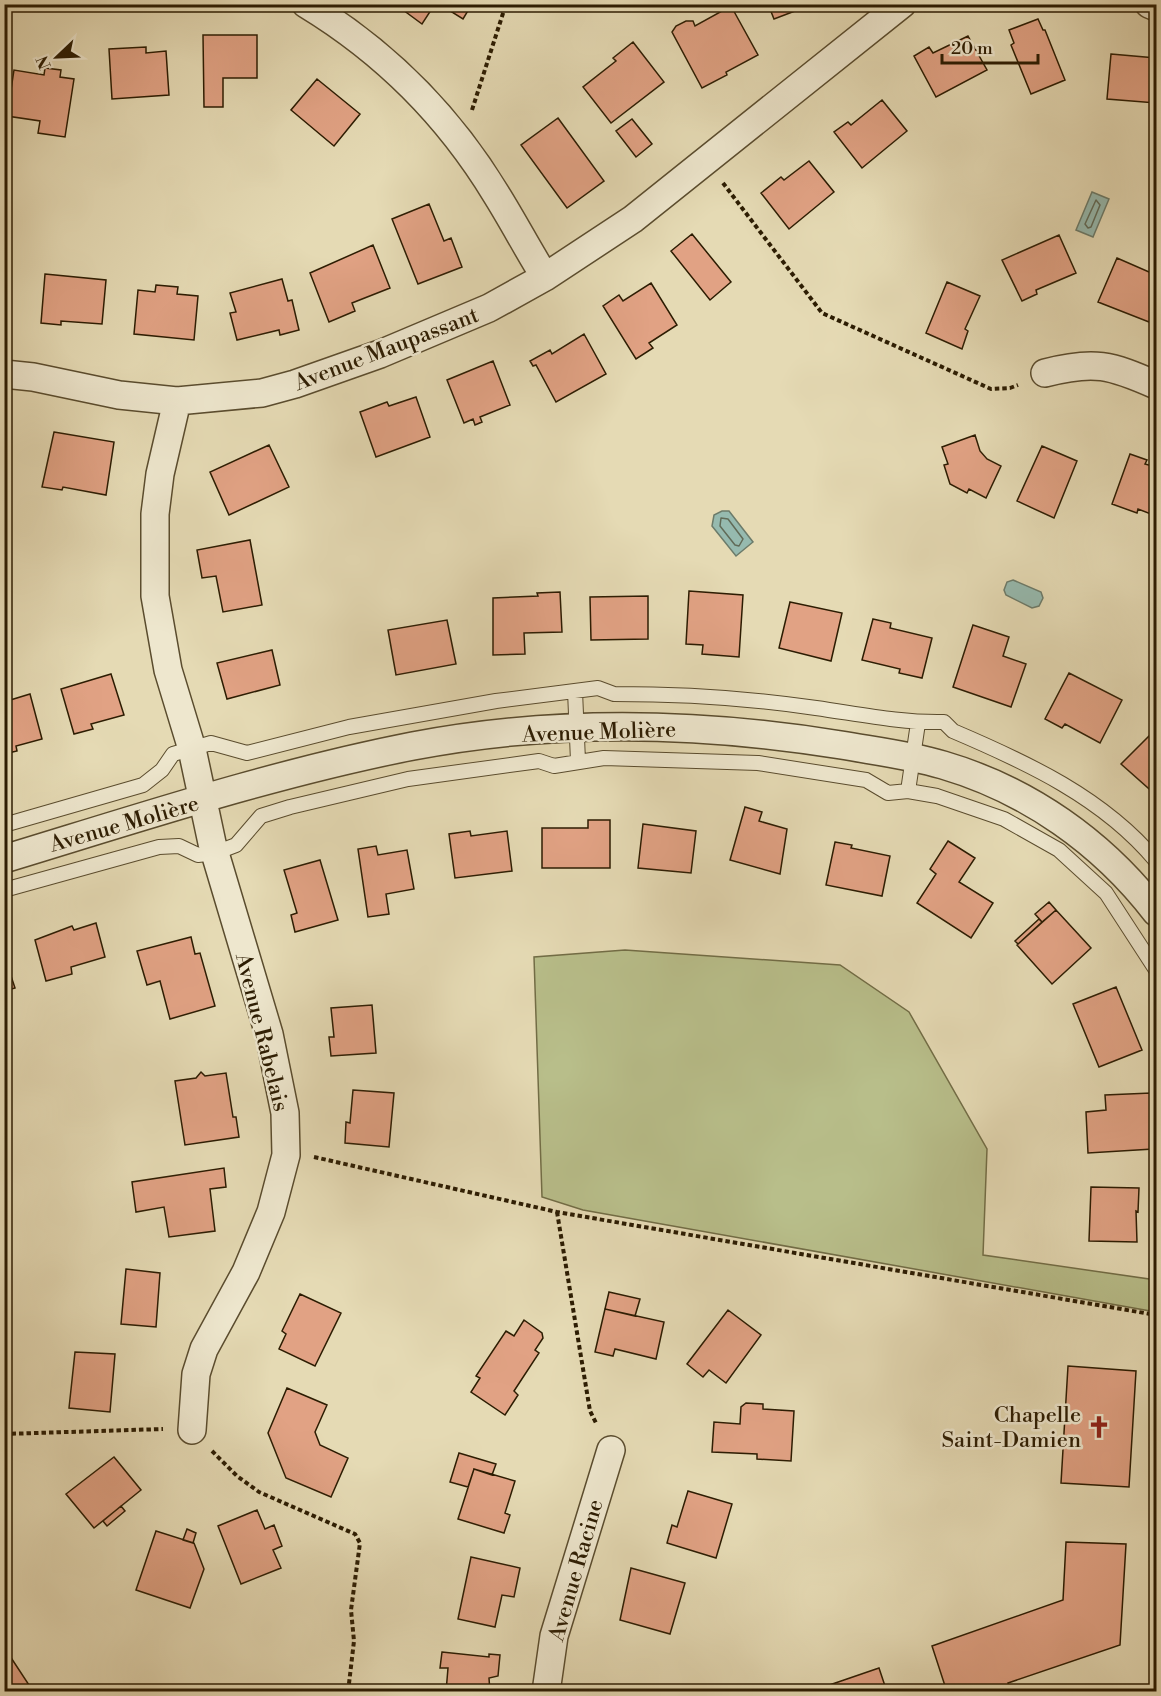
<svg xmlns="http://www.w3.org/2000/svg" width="1161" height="1696" font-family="'Libre Bodoni',serif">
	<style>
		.green { fill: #b8be8a; stroke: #726d46; stroke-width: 1.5 }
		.water { fill: #96baaf; stroke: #6c7b6a; stroke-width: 1.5 }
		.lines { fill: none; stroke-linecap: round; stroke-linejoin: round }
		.shore { stroke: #616b58; stroke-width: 1.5 }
		.building { fill: #e1a284; stroke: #2c1c02; stroke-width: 1.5 }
		.service-casing { stroke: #5a4c2e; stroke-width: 16 }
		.minor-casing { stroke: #5a4c2e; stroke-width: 30 }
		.path { stroke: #2c1c02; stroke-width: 4; stroke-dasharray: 4.5 3; stroke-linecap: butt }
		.service { stroke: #eee7ce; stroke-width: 14 }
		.minor { stroke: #eee7ce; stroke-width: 27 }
		.labels { text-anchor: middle; stroke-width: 5; stroke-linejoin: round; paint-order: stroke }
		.street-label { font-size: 22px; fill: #2c1c02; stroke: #eee7ce }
		.poi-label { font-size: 22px; fill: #2c1c02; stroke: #eee7ce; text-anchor: end }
	</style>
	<rect width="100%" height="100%" fill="#e5dab4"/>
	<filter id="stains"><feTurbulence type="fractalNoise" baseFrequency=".00333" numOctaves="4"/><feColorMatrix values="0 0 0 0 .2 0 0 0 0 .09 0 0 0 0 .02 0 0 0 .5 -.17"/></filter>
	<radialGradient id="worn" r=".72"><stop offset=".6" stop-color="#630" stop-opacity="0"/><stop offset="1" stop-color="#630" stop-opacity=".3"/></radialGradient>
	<!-- green -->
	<path class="green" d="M625,950L840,965L909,1012L987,1149L983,1255L1156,1280V1312L583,1210L542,1197L534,957Z"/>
	<!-- water -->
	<path class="water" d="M1092,192L1109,199L1093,237L1076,230Z
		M722,511H729L753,542L736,556L712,526L714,515Z
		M1013,580L1041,592L1043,598L1039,606L1032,608L1006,595L1004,590L1007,582Z"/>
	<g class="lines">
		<!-- shore -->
		<path class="shore" d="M1096,200L1100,205L1091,227L1088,228L1085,224Z
			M721,518L728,519L743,539L739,546L735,545L720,526Z"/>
	</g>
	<!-- building -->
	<path class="building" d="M395,4H435L422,24Z
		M439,4H472L463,19Z
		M768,4H797L794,6L795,11L774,19Z
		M731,6L758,55L726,72L727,75L702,88L672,32L676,26L686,21H693L695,26Z
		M1038,19L1043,30H1045L1065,80L1031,94L1011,45L1014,43L1009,30Z
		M203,35H257V78H223V107H204Z
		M968,36L987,70L936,97L914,56L929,47L933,53Z
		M633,42L664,82L611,123L583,87L616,61L613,58Z
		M146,47V53L166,51L169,95L112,99L109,49Z
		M1111,54L1156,58V103L1107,99Z
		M45,68L61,70L60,77L74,79L65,137L38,133L40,121L7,116L14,70L44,75Z
		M317,79L360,114L334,146L291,110Z
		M882,100L907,131L862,168L834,132L848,122L851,125Z
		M558,118L604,181L567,208L521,145Z
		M632,119L652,144L636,157L616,131Z
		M809,161L834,192L789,229L761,193L781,177L784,180Z
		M429,204L444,241L451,238L462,267L418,284L392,219Z
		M692,234L731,282L710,300L671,251Z
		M1059,235L1076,273L1036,290L1037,294L1022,301L1002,260Z
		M373,245L390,288L352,303L355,311L329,322L310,273Z
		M1117,258L1156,275V305L1149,322L1098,302Z
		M45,274L106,280L102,324L61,321V325L41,323Z
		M282,279L288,301L292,300L299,330L280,335L279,330L237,340L230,313L236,312L230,293Z
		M947,282L980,296L965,329L968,331L962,349L926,333Z
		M651,283L677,325L649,343L653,348L636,359L603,306L619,295L623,301Z
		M156,285L178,287L177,294L198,296L194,340L134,334L138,290L155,292Z
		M584,334L606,374L556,402L536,365L533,366L530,361L550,350L552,354Z
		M493,361L510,405L480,417L482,422L475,425L473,419L464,423L447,380Z
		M416,397L430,437L376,457L360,412L387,402L389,406Z
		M4,427H10L11,466L4,467Z
		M54,432L114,442L106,495L63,487L62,490L42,487Z
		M975,435L980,451L987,459L1001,466L986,498L969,489L967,493L950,484L944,465L948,464L942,447Z
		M269,445L289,487L229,515L210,472Z
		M1042,446L1077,461L1054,518L1017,501Z
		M1130,454L1147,460L1145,464L1156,467V516L1138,509L1137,513L1112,504Z
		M250,540L262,605L223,612L216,576L202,578L197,550Z
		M689,591L743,595L739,657L702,654L703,645L686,644Z
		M560,592L562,632L524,633L525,654L493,655V598L538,596L537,593Z
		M648,596V639L591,640L590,597Z
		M790,602L842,613L831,661L779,648Z
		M873,619L891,623L890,628L932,638L922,678L899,673L900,669L862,660Z
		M447,620L456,664L396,675L388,630Z
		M973,625L1009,637L1003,656L1026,664L1011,707L953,687Z
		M272,650L280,685L227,699L217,663Z
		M1069,673L1122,700L1100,743L1065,724L1062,728L1045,719Z
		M111,674L124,715L91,724L93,729L74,734L61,689Z
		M5,692L7,701L30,694L42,739L16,746L17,751L4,754Z
		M1156,724V795L1121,764L1153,732L1151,730Z
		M745,807L762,812L759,821L787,829L780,874L730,860Z
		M588,820H610V868H542V828H588Z
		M643,824L696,831L691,873L638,868Z
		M470,831L471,836L507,831L512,871L455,878L449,834Z
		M948,841L975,858L959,882L993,903L971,938L917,903L936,874L930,869Z
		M835,842L852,845L851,848L890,856L882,896L826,885Z
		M376,846L378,855L407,850L414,889L386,894L389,914L368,917L358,849Z
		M320,860L338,920L295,932L291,915L297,913L284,870Z
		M1049,902L1056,910L1042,922L1035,914Z
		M1056,910L1091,948L1052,984L1017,945Z
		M1039,919L1042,922L1018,944L1015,941Z
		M96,923L105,957L71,967L72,974L46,981L35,940L72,926L74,930Z
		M191,937L195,954L200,953L215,1006L170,1019L160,981L147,985L137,951Z
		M4,955L15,988L4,991Z
		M1116,987L1142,1050L1099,1067L1073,1004Z
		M372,1005L376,1053L331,1056L329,1037H334L331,1008Z
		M201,1072L205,1076L226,1073L233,1117H236L239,1137L185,1145L175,1081L196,1078Z
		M353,1090L394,1093L389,1147L345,1143L346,1122L350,1123Z
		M1151,1093L1153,1149L1088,1153L1086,1112L1106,1110L1105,1095Z
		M224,1168L226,1187L210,1189L215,1231L169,1237L164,1207L136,1212L132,1182Z
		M1091,1187L1139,1188L1138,1212L1136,1211L1137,1242L1089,1241Z
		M126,1269L160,1273L156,1327L121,1324Z
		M609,1292L640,1299L635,1316L605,1309Z
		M300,1294L341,1313L315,1366L279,1349L286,1334L282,1331Z
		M605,1309L664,1322L656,1359L615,1349L613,1356L595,1352Z
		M728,1310L761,1335L726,1383L709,1370L703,1377L687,1364Z
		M524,1320L542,1333L543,1338L535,1350L539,1353L514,1391L518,1395L505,1415L471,1392L480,1378L476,1376L506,1331L514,1336Z
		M75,1352L115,1354L110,1412L69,1408Z
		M1068,1366L1136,1371L1129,1487L1061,1483Z
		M287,1388L327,1405L315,1432L320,1445L348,1458L331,1497L286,1478L268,1433Z
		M746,1403L763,1404V1409L794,1411L791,1461L757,1459V1454L712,1452L714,1422L740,1424L741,1407Z
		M459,1453L496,1464L492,1475L474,1469L468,1487L450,1482Z
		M114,1457L141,1490L94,1528L66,1494Z
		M474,1469L515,1481L505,1513L510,1515L504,1533L458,1519Z
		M688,1491L732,1504L716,1558L667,1543L672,1525L677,1527Z
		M121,1506L125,1511L107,1526L103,1521Z
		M257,1510L265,1529L274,1525L282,1546L273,1550L281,1568L241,1584L218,1526Z
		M187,1529L196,1533L193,1543L183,1540Z
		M156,1531L194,1543L204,1569L190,1608L136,1590Z
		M1066,1542L1126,1544L1120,1645L1008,1683L1011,1692H947L932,1646L1063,1600Z
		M471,1557L520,1568L514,1597L502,1595L495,1627L458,1619Z
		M631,1568L685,1583L670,1634L620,1620Z
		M4,1647L31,1688L25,1692H4Z
		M442,1652L489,1657V1654L500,1655L498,1676L489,1678L490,1692H446L448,1668H440Z
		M879,1668L887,1692H809Z"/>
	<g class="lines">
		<!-- service casing -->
		<g class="service-casing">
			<path id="service" d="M575,691L578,761
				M908,791L918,723
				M4,825L143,785L162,770L173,754L211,743L247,753L349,727L496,701L598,688L614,694C682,694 749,698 816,708C859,714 900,723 944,722L953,731C1026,762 1104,798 1156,861
				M4,890L159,847L179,846L198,855L215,853L236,845L261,816L290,807L408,779L539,761L554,766L604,758L758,763L866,780L888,793L908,791L937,796L1004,819L1059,850L1106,893L1156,970"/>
		</g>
		<!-- minor casing -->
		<g class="minor-casing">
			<path id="minor" d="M306,4C385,52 448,115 496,194C513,221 528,250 545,277
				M1149,4L1156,7
				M1045,373C1094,360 1111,365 1156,385
				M4,374L33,377L119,395L177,401
				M4,859C139,818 275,773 413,746C554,719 699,722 841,745C875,751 910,755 943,765C1028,790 1102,842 1156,912
				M192,1430L196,1374L204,1349L246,1272L271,1212L286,1155L285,1113L269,1034L212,843L192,749L168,670L155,596V514L160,474L177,401L262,393L295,384L380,354L489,308L545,277L633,219L902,4
				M546,1692L554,1636L611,1450"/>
		</g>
		<!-- path -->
		<path class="path" d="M472,110L506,4
			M723,183L822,313L991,389L1010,388L1018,385
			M314,1157L557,1212L1156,1315
			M557,1212L590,1411L597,1425
			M4,1434L163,1429
			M212,1451L237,1476L259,1492L355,1534L360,1543L351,1610L354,1641L348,1692"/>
		<!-- service -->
		<use href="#service" class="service"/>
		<!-- minor -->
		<use href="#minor" class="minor"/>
	</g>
	<!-- icons -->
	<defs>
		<g id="church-bare" transform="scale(1.8)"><path d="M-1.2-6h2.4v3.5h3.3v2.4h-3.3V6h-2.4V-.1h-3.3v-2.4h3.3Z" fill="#8f2418" stroke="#eee7ce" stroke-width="2.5" paint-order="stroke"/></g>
	</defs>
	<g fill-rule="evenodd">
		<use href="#church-bare" x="1099" y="1427"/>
	</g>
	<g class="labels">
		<!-- street labels -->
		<g class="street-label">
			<text transform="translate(386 348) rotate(-21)" y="8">Avenue Maupassant</text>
			<text transform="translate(599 731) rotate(-2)" y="8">Avenue Molière</text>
			<text transform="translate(124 823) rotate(-16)" y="8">Avenue Molière</text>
			<text transform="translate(263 1032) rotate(76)" y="8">Avenue Rabelais</text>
			<text transform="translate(575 1570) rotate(-74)" y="8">Avenue Racine</text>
		</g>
		<!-- poi labels -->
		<g class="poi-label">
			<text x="1081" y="1422">Chapelle<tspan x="1081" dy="25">Saint-Damien</tspan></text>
		</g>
	</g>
	<!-- margin -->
	<rect width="1161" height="1696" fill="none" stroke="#e5dab4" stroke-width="24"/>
	<rect x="6" y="6" width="1149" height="1684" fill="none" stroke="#2c1c02" stroke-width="3"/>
	<rect x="12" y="12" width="1137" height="1672" fill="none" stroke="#2c1c02" stroke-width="1.5"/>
	<!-- north arrow -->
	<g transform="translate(57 57) rotate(247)" stroke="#eee7ce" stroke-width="4.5" paint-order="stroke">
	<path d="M0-4.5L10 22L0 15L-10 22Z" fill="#2c1c02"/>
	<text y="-9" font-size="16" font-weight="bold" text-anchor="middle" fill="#2c1c02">N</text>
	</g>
	<!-- scale -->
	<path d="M942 54v9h96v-9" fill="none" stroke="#2c1c02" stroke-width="3"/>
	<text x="951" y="54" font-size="18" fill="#2c1c02" stroke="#eee7ce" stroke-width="4.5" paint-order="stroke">20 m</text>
	<rect width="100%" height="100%" filter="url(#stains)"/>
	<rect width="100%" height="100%" fill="url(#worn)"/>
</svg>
